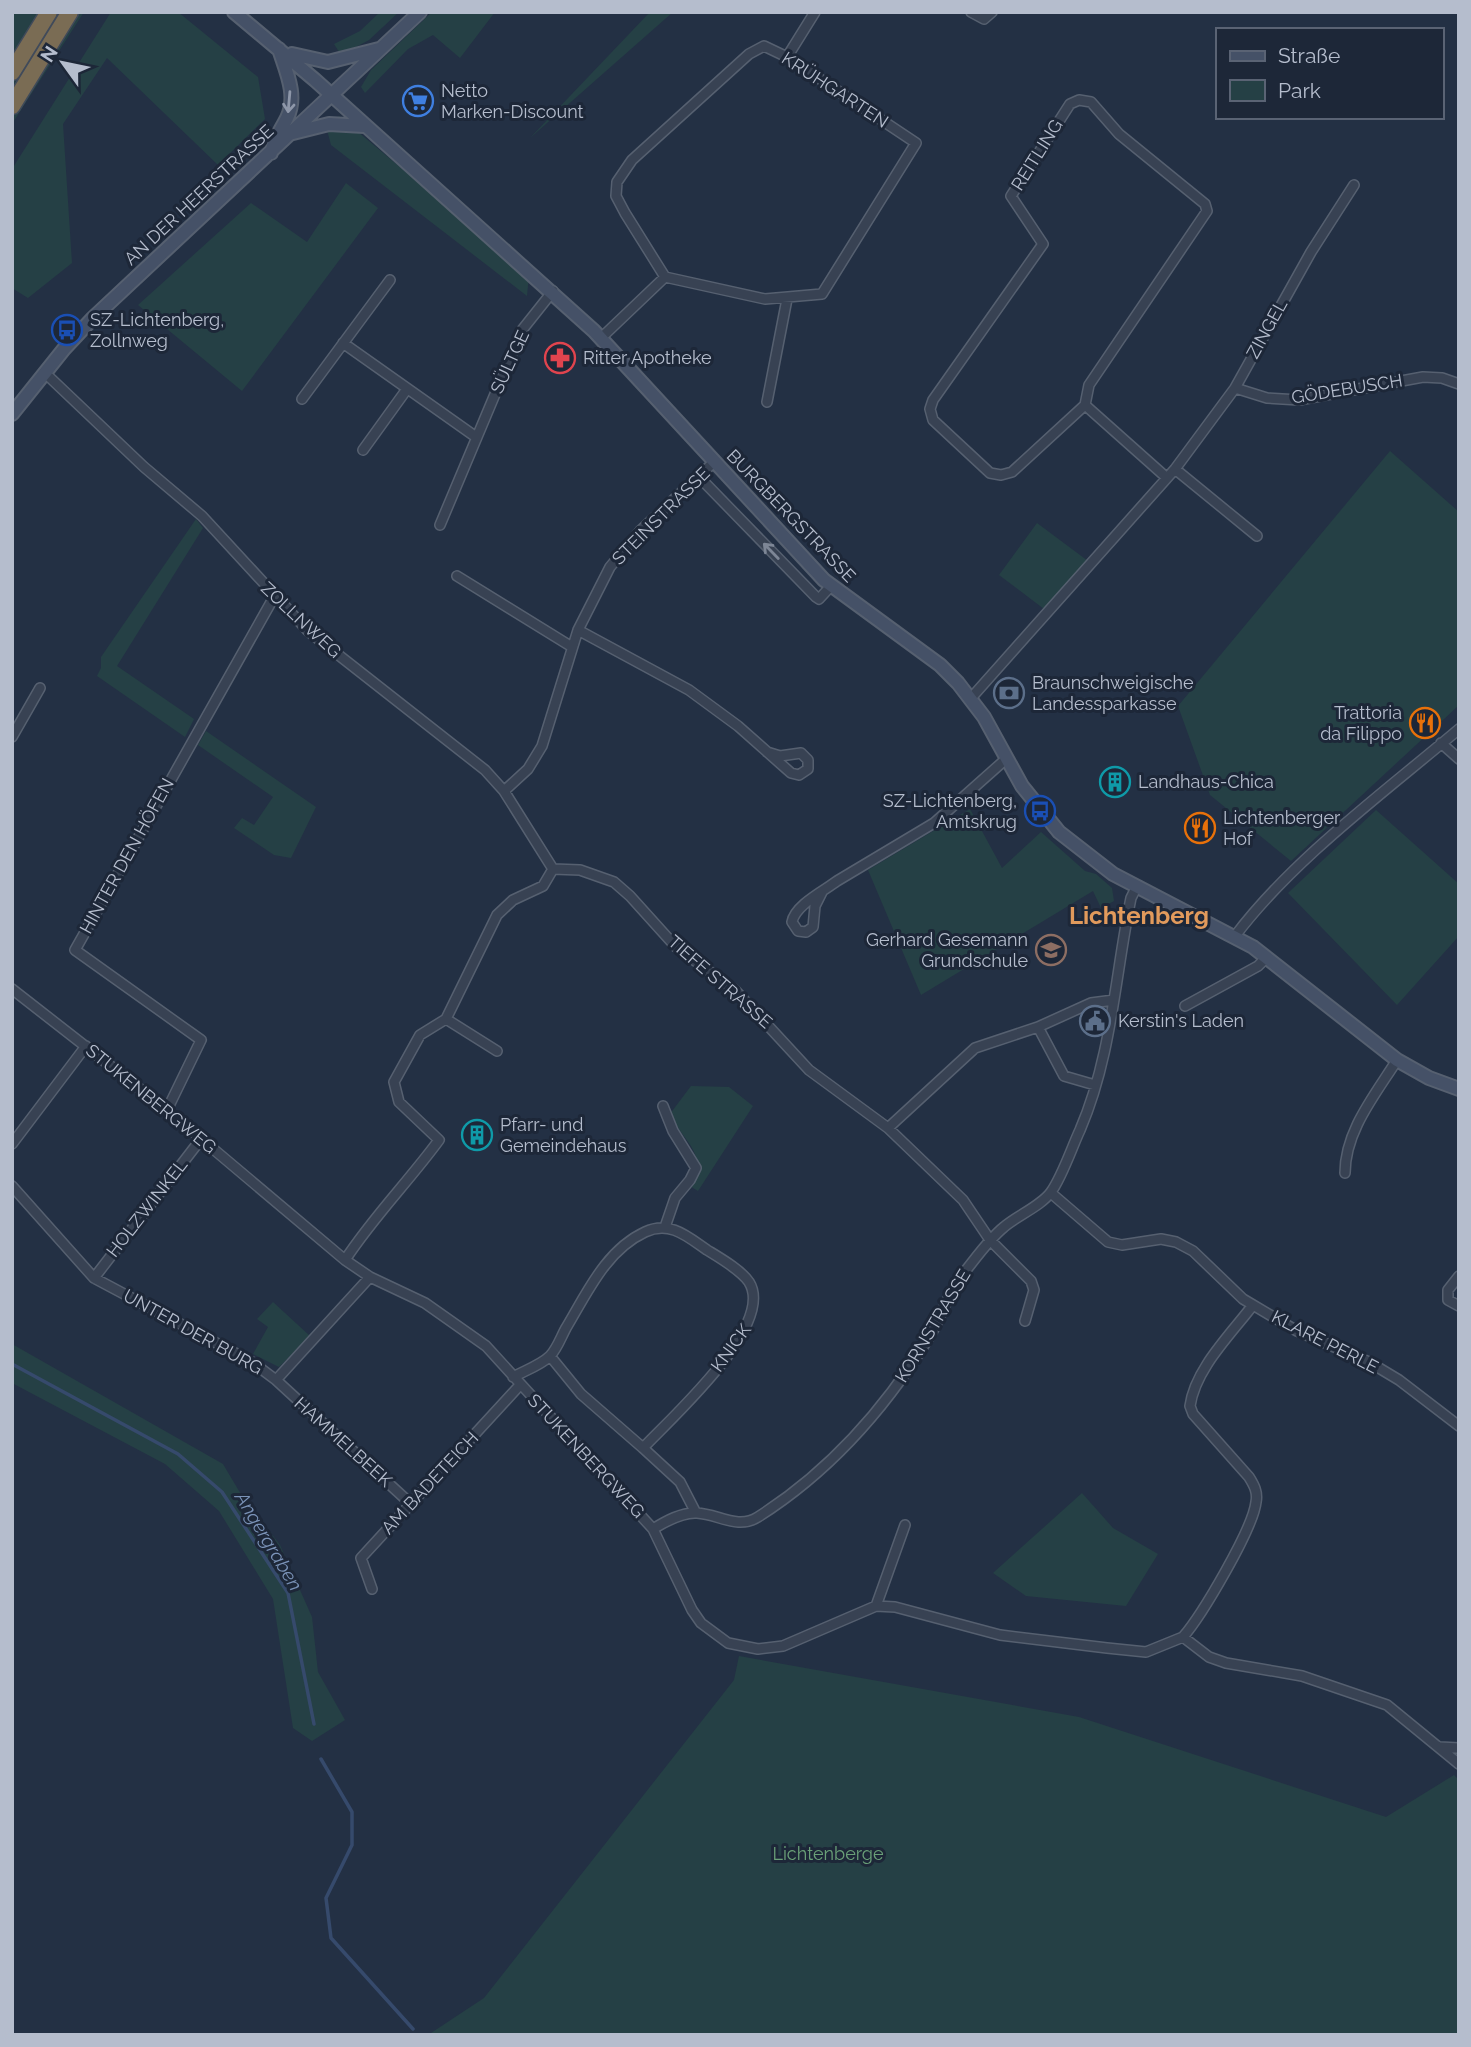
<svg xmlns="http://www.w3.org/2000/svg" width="1471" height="2047" font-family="Raleway,sans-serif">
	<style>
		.green { fill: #254045 }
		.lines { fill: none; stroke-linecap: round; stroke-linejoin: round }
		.stream { stroke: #364a6c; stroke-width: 3.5 }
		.street-casing { stroke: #566070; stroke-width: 12 }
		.secondary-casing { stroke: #566070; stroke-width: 16 }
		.highway-casing { stroke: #404a5a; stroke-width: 19 }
		.street { stroke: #384253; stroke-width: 9 }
		.secondary { stroke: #455167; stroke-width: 12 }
		.highway { stroke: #7a6c54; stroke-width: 16 }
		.oneway { stroke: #8e97a9 }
		.oneway2 { stroke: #7d8696 }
		.labels { text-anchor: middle; stroke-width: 6; stroke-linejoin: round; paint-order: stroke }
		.street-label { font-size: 18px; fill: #b5bdcd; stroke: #1d2738 }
		.poi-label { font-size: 18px; fill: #b5bdcd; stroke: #1d2738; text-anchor: start }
		.park-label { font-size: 18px; fill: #6aa078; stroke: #1d2738 }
		.water-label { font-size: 19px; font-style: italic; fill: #7a92b7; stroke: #1d2738 }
		.district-label { font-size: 24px; font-weight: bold; fill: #e19a5c; stroke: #1d2738 }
	</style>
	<rect width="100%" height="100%" fill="#233044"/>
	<!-- green -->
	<path class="green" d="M12,12H84L12,124Z
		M111,12H178L258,77L265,119L218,165L107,58L63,124L72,263L28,298L12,288V169Z
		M380,12H399L369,40L341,55L334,44L360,31Z
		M432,12H495L460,58L433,35L408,49L365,93L361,87L371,70Z
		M650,12H673L530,138Z
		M339,116L529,275L527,296L331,145L326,126Z
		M346,183L378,208L242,391L138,305L251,203L307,242Z
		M1390,451L1459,512L1458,706L1291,861L1210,795L1178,706Z
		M196,519L203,528L117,666L194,719L185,737L97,676L101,668V657Z
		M1037,523L1088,561L1044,609L999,575Z
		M206,731L316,807L291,858L274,855L234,828L242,818L254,825L273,797L198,745Z
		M970,809L1002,868L1041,832L1085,871L1096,874L1112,888L1114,901L1101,908L1093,891L921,995L868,870Z
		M1376,810L1459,884V936L1397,1005L1288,893Z
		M691,1086L729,1087L753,1106L698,1191L690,1186C710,1154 683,1142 670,1114Z
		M273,1302L310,1336L279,1367L253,1354L268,1327L257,1319Z
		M12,1344L223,1464L239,1491L280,1545L312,1617L318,1672L345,1720L312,1741L293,1728L273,1599L219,1511L165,1464L12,1383Z
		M1082,1493L1113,1528L1158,1554L1126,1606L1026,1596L993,1573Z
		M739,1656L1079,1717L1386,1817L1454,1775L1459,1780V2035H428L484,1998L734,1680Z"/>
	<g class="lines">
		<!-- stream -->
		<path class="stream" d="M12,1364L178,1454L222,1492L288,1593L314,1724
			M321,1759L352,1812V1845L326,1898L331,1938L413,2029"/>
		<!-- street casing -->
		<g class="street-casing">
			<path id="street" d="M971,12L984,19L992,12
				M787,57L815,12
				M1079,100L1091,102L1119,134L1205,204L1207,211L1089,385L1085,405L1012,472L1001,475L990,473L933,420L930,409L933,400L1043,244L1011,196L1070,104Z
				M601,338L665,277L765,299L822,294L916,143L787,57L764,46L749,54L632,160L617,182L616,196L625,213L665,277
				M343,343L476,437
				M44,372L144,467L202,516L308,631L485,770L504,791L553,869
				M1235,388L1267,398L1299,400L1423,377L1442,378L1459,384
				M302,399L390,280
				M767,402L787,299
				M1085,405L1167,478
				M363,450L407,389
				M1175,469L1257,536
				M700,474L704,482L816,597L819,599L831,586
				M440,525L522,330L553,291
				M457,576L572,647
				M578,630L689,690L738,726L791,773L799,775L808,769V760L801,753L780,756L767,752
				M972,697L1175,469L1235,388L1311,252L1354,185
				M12,737L40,688
				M1441,743L1459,759
				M504,791L528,769L542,746L578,630L610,567L640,531L714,462
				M553,869L580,870L614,882L630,896L676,947L735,990L809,1070L888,1128L963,1200L990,1240L1031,1281L1034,1290L1025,1321
				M822,892L815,906L813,927L806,932L798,931L792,922C795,905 824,891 837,881L934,823L1006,759
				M1235,936C1293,859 1386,791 1459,729
				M12,989L167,1110L345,1260L370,1277L425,1303L486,1346L653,1529L692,1610L701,1623L728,1643L758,1649L783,1646L876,1606L895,1607L1000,1635L1107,1648L1146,1652L1183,1637L1209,1657L1226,1663L1302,1676L1387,1705L1459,1764
				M1185,1006L1258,966L1267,957
				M446,1019L497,1051
				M1038,1027L1064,1076L1095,1085
				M663,1106L673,1131L696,1168L690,1180L675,1198L665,1227
				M167,1110L201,1040L75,950L274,597
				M888,1128L975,1048L1038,1027L1091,1003L1114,1000
				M12,1144L86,1046
				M1345,1173C1345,1131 1375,1095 1397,1060
				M12,1186L94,1278L252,1362L276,1380L370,1277
				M1051,1193L1108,1242L1122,1245L1161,1239L1176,1242L1193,1251L1243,1299L1297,1331L1369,1362L1399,1380L1459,1426
				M345,1260C373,1217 409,1181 439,1140L399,1102L394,1082L420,1035L446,1019L497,915L513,900L543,886L553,869
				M1459,1276L1448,1290V1300L1459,1306
				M94,1278L201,1139
				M550,1356L581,1394L643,1448
				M513,1377C524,1371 541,1365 550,1356C557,1349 561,1337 566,1328C587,1293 606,1250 645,1232C670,1220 688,1237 707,1250C720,1258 741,1270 749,1282C776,1325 671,1418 643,1448L680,1482L696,1513
				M276,1380L411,1504
				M653,1529C666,1521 682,1512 697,1513C718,1514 738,1530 758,1517C829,1472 884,1410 928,1339C942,1318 945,1297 963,1274C976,1258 988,1240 1004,1227C1018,1215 1041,1206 1051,1192C1062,1177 1072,1147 1080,1130C1112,1056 1115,975 1131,898L1136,888
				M372,1589L361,1558L520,1385
				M876,1606L905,1525
				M1183,1637C1202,1615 1253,1529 1256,1502C1258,1492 1254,1485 1249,1477L1193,1414L1190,1406C1195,1369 1231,1334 1253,1305
				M1440,1747L1459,1748"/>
		</g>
		<!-- secondary casing -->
		<g class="secondary-casing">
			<path id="secondary" d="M234,12L315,80L594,331L824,580L940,665L958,683L984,717L1022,786L1059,832L1113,874L1253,947L1397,1060L1429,1078L1459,1089
				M292,54L328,62L379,49
				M293,133L329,124L364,126
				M271,153C275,137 280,132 287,118C298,96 286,71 279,49
				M12,414L64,349L93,318L420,12"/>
		</g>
		<!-- highway casing -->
		<g class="highway-casing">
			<path id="highway" d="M12,72L49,12
				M12,106L70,12"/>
		</g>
		<!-- street -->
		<use href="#street" class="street"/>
		<!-- secondary -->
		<use href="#secondary" class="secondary"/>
		<!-- highway -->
		<use href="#highway" class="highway"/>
	</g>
	<!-- one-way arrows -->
	<defs><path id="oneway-shaft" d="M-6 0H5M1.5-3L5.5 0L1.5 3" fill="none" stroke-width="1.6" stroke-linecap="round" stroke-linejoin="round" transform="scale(1.75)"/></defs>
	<use class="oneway" href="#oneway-shaft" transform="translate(289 102) rotate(95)"/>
	<use class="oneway2" href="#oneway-shaft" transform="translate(771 551) rotate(-134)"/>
	<!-- icons -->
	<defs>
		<g id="supermarket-ring" transform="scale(1.575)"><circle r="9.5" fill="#1d2738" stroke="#3f7fe0" stroke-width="1.5"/><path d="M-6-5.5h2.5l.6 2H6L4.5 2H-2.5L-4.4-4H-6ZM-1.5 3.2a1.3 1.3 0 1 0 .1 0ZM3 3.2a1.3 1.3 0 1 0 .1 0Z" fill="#3f7fe0"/></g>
		<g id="bus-ring" transform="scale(1.575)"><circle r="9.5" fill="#1d2738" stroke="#1a4fb4" stroke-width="1.5"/><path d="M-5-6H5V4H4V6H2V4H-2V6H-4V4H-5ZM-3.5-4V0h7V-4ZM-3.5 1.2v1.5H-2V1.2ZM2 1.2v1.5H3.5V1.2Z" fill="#1a4fb4"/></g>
		<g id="pharmacy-ring" transform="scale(1.575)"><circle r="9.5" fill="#1d2738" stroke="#e0444e" stroke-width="1.5"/><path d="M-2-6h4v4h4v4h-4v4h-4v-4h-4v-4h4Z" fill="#e0444e"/></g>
		<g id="bank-ring" transform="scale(1.575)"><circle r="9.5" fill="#1d2738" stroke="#5c6f8a" stroke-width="1.5"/><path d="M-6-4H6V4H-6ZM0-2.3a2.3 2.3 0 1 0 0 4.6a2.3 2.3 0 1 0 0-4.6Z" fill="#5c6f8a"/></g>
		<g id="restaurant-ring" transform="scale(1.575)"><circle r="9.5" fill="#1d2738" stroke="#e8710a" stroke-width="1.5"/><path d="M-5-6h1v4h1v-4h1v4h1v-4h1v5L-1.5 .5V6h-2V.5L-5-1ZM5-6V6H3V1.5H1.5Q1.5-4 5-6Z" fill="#e8710a"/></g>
		<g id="building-ring" transform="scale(1.575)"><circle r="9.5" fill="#1d2738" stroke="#0f9aa8" stroke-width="1.5"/><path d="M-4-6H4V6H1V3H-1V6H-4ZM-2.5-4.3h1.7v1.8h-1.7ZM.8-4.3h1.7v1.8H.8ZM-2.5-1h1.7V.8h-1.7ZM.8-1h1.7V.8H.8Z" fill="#0f9aa8"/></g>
		<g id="school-ring" transform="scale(1.575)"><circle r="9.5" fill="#1d2738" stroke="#8d6e63" stroke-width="1.5"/><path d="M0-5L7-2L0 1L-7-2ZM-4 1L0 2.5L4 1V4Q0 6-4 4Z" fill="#8d6e63"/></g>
		<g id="civic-ring" transform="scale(1.575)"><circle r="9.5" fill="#1d2738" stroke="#5c6f8a" stroke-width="1.5"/><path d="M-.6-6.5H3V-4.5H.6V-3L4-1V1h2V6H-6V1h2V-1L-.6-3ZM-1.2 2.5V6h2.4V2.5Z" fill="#5c6f8a"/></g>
	</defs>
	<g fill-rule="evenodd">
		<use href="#supermarket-ring" x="418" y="101"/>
		<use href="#bus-ring" x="67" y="330"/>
		<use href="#pharmacy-ring" x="560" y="358"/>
		<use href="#bank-ring" x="1009" y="693"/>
		<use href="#restaurant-ring" x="1425" y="723"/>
		<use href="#building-ring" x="1115" y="782"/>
		<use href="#bus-ring" x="1040" y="811"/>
		<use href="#restaurant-ring" x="1200" y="828"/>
		<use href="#school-ring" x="1051" y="950"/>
		<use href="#civic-ring" x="1095" y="1021"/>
		<use href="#building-ring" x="477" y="1135"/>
	</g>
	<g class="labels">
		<!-- street labels -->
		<g class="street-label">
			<text transform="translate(835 90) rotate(33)" y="6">KRÜHGARTEN</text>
			<text transform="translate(1037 155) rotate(-58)" y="6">REITLING</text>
			<text transform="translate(199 195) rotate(-43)" y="6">AN DER HEERSTRASSE</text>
			<text transform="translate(1267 329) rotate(-61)" y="6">ZINGEL</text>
			<text transform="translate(510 362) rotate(-65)" y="6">SÜLTGE</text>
			<text transform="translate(1347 389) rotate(-9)" y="6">GÖDEBUSCH</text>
			<text transform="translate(661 516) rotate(-45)" y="6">STEINSTRASSE</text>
			<text transform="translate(791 516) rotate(46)" y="6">BURGBERGSTRASSE</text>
			<text transform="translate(301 620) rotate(43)" y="6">ZOLLNWEG</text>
			<text transform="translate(127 856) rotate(-61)" y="6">HINTER DEN HÖFEN</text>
			<text transform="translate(720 982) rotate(41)" y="6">TIEFE STRASSE</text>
			<text transform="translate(151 1099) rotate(39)" y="6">STUKENBERGWEG</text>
			<text transform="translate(147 1208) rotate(-52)" y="6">HOLZWINKEL</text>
			<text transform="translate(933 1326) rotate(-59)" y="6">KORNSTRASSE</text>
			<text transform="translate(193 1332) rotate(29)" y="6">UNTER DER BURG</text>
			<text transform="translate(1325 1342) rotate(27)" y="6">KLARE PERLE</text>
			<text transform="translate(731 1348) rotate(-54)" y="6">KNICK</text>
			<text transform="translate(343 1442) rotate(42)" y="6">HAMMELBEEK</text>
			<text transform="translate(586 1456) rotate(47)" y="6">STUKENBERGWEG</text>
			<text transform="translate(430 1483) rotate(-47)" y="6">AM BADETEICH</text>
		</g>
		<!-- poi labels -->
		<g class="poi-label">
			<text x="441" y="97">Netto<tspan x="441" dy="21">Marken-Discount</tspan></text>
			<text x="90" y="326">SZ-Lichtenberg,<tspan x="90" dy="21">Zollnweg</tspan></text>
			<text x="583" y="364">Ritter Apotheke</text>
			<text x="1032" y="689">Braunschweigische<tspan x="1032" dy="21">Landessparkasse</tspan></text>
			<text x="1402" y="719" text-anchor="end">Trattoria<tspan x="1402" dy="21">da Filippo</tspan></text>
			<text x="1138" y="788">Landhaus-Chica</text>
			<text x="1017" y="807" text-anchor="end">SZ-Lichtenberg,<tspan x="1017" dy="21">Amtskrug</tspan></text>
			<text x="1223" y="824">Lichtenberger<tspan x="1223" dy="21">Hof</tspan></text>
			<text x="1028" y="946" text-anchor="end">Gerhard Gesemann<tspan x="1028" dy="21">Grundschule</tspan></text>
			<text x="1118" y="1027">Kerstin's Laden</text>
			<text x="500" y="1131">Pfarr- und<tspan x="500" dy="21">Gemeindehaus</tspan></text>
		</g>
		<!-- park labels -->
		<g class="park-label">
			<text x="828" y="1860">Lichtenberge</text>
		</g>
		<!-- water labels -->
		<g class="water-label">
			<text transform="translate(269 1541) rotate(59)" y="7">Angergraben</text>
		</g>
		<!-- district labels -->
		<g class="district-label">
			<text x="1139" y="924">Lichtenberg</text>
		</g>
	</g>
	<!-- border -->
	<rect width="1471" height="2047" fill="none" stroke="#b5bdcd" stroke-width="28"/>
	<!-- legend -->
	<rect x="1216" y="28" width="228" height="91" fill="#1d2738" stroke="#5a6374" stroke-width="2"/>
	<rect x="1230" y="51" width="35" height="10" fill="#455167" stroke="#5a6374" stroke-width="2"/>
	<text x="1278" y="63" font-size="21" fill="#b5bdcd">Straße</text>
	<rect x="1230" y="80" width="35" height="21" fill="#254045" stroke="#5a6374" stroke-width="2"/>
	<text x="1278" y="98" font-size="21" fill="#b5bdcd">Park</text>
	<!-- north arrow -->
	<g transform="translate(63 63) rotate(303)" stroke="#1d2738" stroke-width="5" paint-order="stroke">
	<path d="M0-5L12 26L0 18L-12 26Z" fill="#b5bdcd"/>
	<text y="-10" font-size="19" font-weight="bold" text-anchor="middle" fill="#b5bdcd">N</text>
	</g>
</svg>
